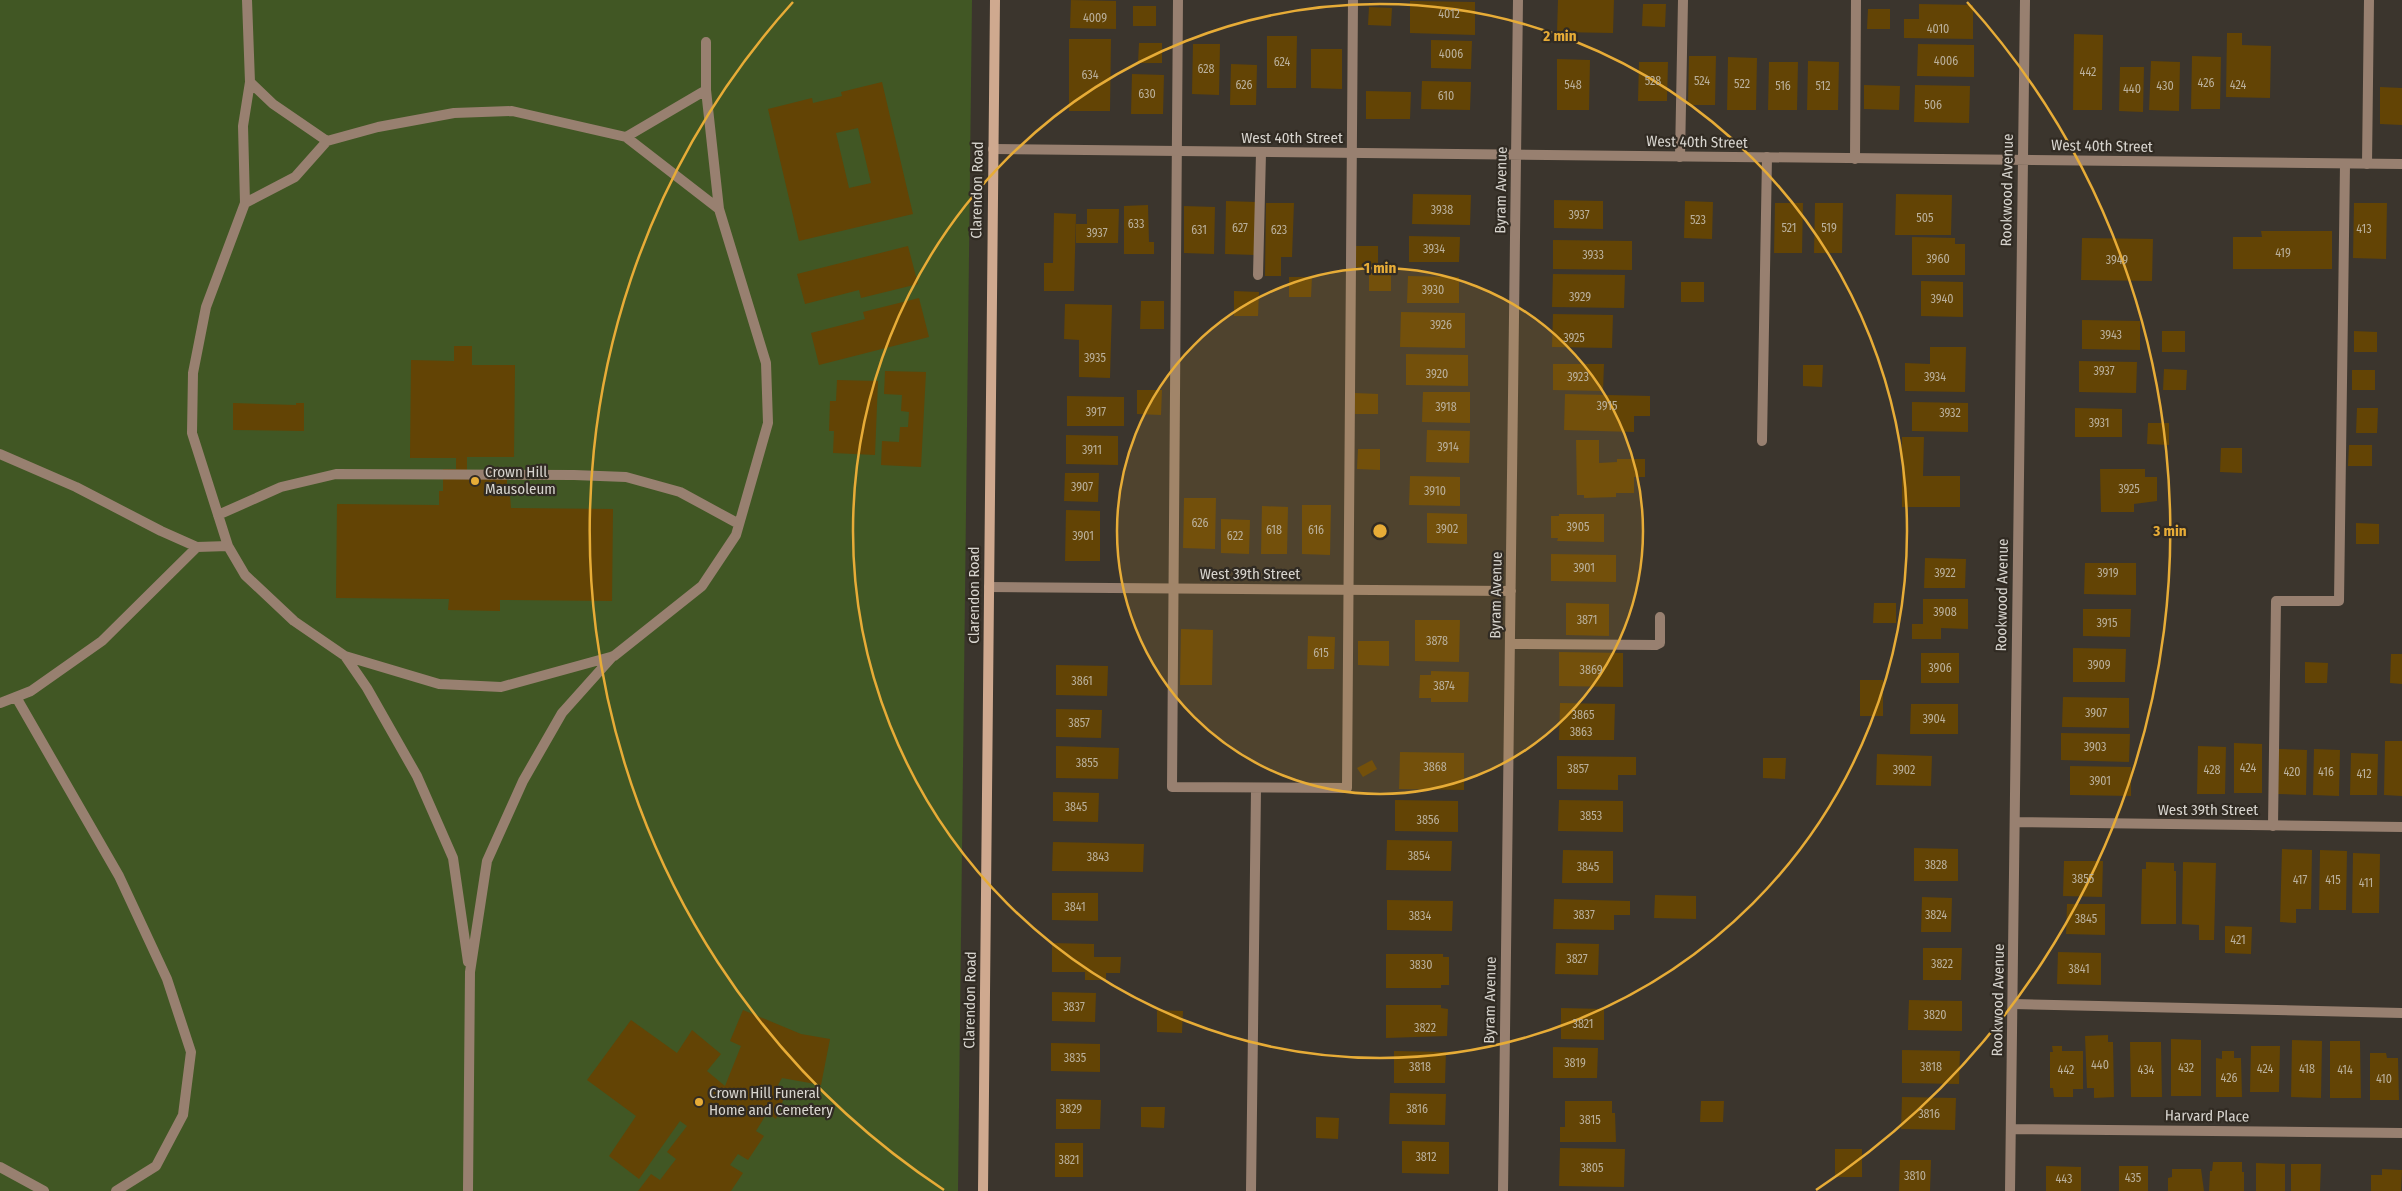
<svg xmlns="http://www.w3.org/2000/svg" width="2402" height="1191" font-family="'Fira Sans Condensed',sans-serif">
	<style>
		.green { fill: #415724 }
		.building { fill: #634405; fill-rule: evenodd }
		.lines { fill: none; stroke-linecap: round; stroke-linejoin: round }
		.lane { stroke: #988070; stroke-width: 10 }
		.street { stroke: #988070; stroke-width: 10 }
		.secondary { stroke: #cfa98f; stroke-width: 10 }
		.ring { fill: none; stroke: #e7ac37; stroke-width: 2.5 }
		.poi-dot { fill: #e7ac37; stroke: #312b23; stroke-width: 2 }
		.labels { text-anchor: middle; stroke-width: 4.5; stroke-linejoin: round; paint-order: stroke }
		.number-label { font-size: 12px; fill: #bab09c }
		.street-label { font-size: 15px; fill: #d7d4ce; stroke: #312b23 }
		.poi-label { font-size: 15px; fill: #d7d4ce; stroke: #312b23; text-anchor: start }
		.centre { fill: #e7ac37; stroke: #312b23; stroke-width: 2.5 }
		.ring-label { font-size: 15px; text-anchor: middle; font-weight: bold; fill: #e7ac37; stroke: #312b23; stroke-width: 4.5; stroke-linejoin: round; paint-order: stroke }
	</style>
	<rect width="100%" height="100%" fill="#3b352d"/>
	<!-- green -->
	<path class="green" d="M0,0H972L958,1191H0Z"/>
	<!-- building -->
	<path class="building" d="M1071,0L1116,1V29L1070,28Z
		M1558,0H1614L1613,33L1557,32Z
		M1410,1L1475,2V35L1410,33Z
		M1643,4H1666L1665,27L1642,26Z
		M1919,4L1973,5V39L1904,38V19H1919Z
		M1133,6H1156V26H1133Z
		M1369,7L1392,8L1391,26L1368,25Z
		M1868,9H1890V29H1867Z
		M2227,33H2242V45L2271,46L2270,98L2226,97Z
		M2074,34L2103,35L2102,110H2073Z
		M1267,36H1297L1296,88H1267Z
		M1069,39H1111L1110,111H1069Z
		M1431,40L1472,41L1471,69L1431,68Z
		M1139,43H1162V63H1138Z
		M1193,44H1220L1219,95L1192,94Z
		M1918,44L1974,45V77L1917,76Z
		M1311,49H1342V89L1311,88Z
		M1689,56H1716L1715,105H1688Z
		M2192,56L2221,57L2220,109H2191Z
		M1728,57L1757,58L1756,110H1727Z
		M1557,59L1590,60L1589,110H1557Z
		M1808,61L1839,62L1838,110H1807Z
		M2151,61L2180,62L2179,111L2149,110Z
		M1639,62H1668L1667,101H1638Z
		M1769,62H1798L1797,110H1768Z
		M1231,64L1257,65L1256,105H1230Z
		M2120,67H2144L2143,112L2119,111Z
		M1132,74L1164,75L1163,114H1131Z
		M1422,81L1471,82L1470,110L1421,109Z
		M882,82L913,214L799,241L768,109L812,98L813,103L842,96L841,92ZM858,128L871,183L849,188L836,133Z
		M1864,85L1900,86L1899,110L1864,109Z
		M1915,85L1970,86L1969,123L1914,122Z
		M2380,87L2402,88V125L2380,124Z
		M1366,91L1411,92L1410,119H1366Z
		M1413,194L1471,195L1470,225L1412,224Z
		M1896,194L1952,195L1951,235H1895Z
		M1554,200L1603,201V229L1554,228Z
		M1226,201L1256,202L1255,255L1225,254Z
		M1685,201L1713,202L1712,239L1684,238Z
		M1266,203H1294L1292,257H1281V276H1265Z
		M1775,203H1803L1802,253H1774Z
		M1815,203H1843L1842,253H1814Z
		M2354,203H2387L2386,259L2353,258Z
		M1148,205L1149,242H1154V254H1124V206Z
		M1184,206L1215,207L1214,254L1184,253Z
		M1087,209H1119L1118,243H1076V224H1087Z
		M1054,213L1076,214L1074,291H1044V263H1053Z
		M2261,231H2332V269H2233V237H2262Z
		M1409,236L1460,237L1459,262H1409Z
		M1912,237L1955,238V244H1965V275H1912Z
		M2082,238L2153,239L2152,281L2081,280Z
		M1553,240L1632,241V270L1553,269Z
		M908,246L918,284L861,298L859,290L805,304L797,274Z
		M1355,246H1378V267H1355Z
		M1369,273H1391V291H1369Z
		M1553,274L1625,275L1624,308L1552,307Z
		M1408,276L1459,277V303H1407Z
		M1289,277H1312L1311,297H1289Z
		M1921,281L1963,282V317L1921,316Z
		M1681,282H1704V302H1681Z
		M1234,291L1259,292L1258,316H1234Z
		M919,298L929,337L819,365L811,333L865,319L863,312Z
		M1141,301H1164V329H1140Z
		M1065,304L1112,305L1110,378L1079,377V340L1064,339Z
		M1401,312L1465,313V348L1400,347Z
		M1553,314L1613,315L1612,348L1552,347Z
		M2082,320L2140,321V350L2082,349Z
		M2162,331H2185V352H2162Z
		M2354,331L2377,332V352H2354Z
		M454,346H472V365H515L514,457H467V471L507,472V494H510L511,508L613,509L612,601L500,600V611L448,610L449,599L336,598L337,504L439,505V491H443V469H456V458H410L411,360L454,361Z
		M1930,347H1966L1965,392L1905,391V363L1930,364Z
		M1406,354L1468,355V386L1406,385Z
		M2079,361L2137,362L2136,393L2079,392Z
		M1553,364H1604L1603,391L1553,390Z
		M1803,365H1823L1822,387L1803,386Z
		M2164,369L2187,370L2186,390H2163Z
		M2352,370H2375V390H2352Z
		M885,371L926,372L921,467L881,465L882,441L899,442L900,427H908L909,412L901,411L902,395L884,394Z
		M837,380L878,381L875,455L833,453L834,431H829L830,401H836Z
		M1137,390H1162L1161,415L1137,414Z
		M1423,392H1470V423L1422,422Z
		M1355,393L1378,394V414H1355Z
		M1565,394L1650,396V416H1634V432L1564,430Z
		M1067,396L1124,397V426H1067Z
		M1912,402L1968,403V432L1912,431Z
		M233,403L296,405V403H304V431L233,430Z
		M2075,408L2122,409V437H2075Z
		M2357,408H2378L2377,433H2356Z
		M2148,423H2169V445L2147,444Z
		M1427,430L1470,431L1469,463L1426,462Z
		M1066,435L1118,436V465L1066,464Z
		M1902,437H1924L1923,476H1960V507H1902Z
		M1576,440H1599V463L1617,462V459H1645V477H1634V493H1616V497L1584,498V495H1577Z
		M2349,445H2372V466H2348Z
		M2221,448H2242V473L2220,472Z
		M1358,449H1380V470L1357,469Z
		M2100,469H2145V477H2157V501L2134,504V512H2101Z
		M1065,473H1099L1098,502L1064,501Z
		M1410,476L1460,477V506L1409,505Z
		M1184,498H1216L1215,549L1183,548Z
		M1302,505H1331L1330,555L1302,554Z
		M1262,506L1288,507L1287,554H1261Z
		M1066,510L1100,511V561H1065Z
		M1427,513L1467,514V544L1427,543Z
		M1559,514H1604V542L1557,541L1558,538H1551V516H1559Z
		M1221,519L1250,520L1249,554L1221,553Z
		M2356,523L2379,524V544H2356Z
		M1551,554L1616,555V582L1551,581Z
		M1925,558L1966,559L1965,588H1924Z
		M2085,563H2136V595L2084,594Z
		M1923,599H1968V629L1941,628V639H1912V624H1923Z
		M1566,603L1609,604V636L1566,635Z
		M1874,603H1896V623H1873Z
		M2083,609H2131L2130,637L2083,636Z
		M1415,620H1460L1459,662L1415,661Z
		M1181,629L1213,630L1212,685H1180Z
		M1308,636L1335,637L1334,669H1307Z
		M1358,641H1389V666L1358,665Z
		M2073,648L2126,649L2125,682H2073Z
		M1559,652L1623,653V687L1559,686Z
		M1921,653H1959V683H1921Z
		M2391,654H2402V684L2390,683Z
		M2305,662L2328,663L2327,683H2305Z
		M1056,665L1108,666L1107,696L1056,695Z
		M1431,671L1469,672L1468,702H1431V698H1419L1420,675H1431Z
		M1860,680H1883V716H1860Z
		M2063,697L2129,698V728L2062,727Z
		M1560,703L1615,704L1614,740H1559Z
		M1911,704H1958V734H1910Z
		M1056,709L1102,710L1101,738L1056,737Z
		M2061,733L2130,734L2129,762L2061,760Z
		M2385,741H2402V796L2384,795Z
		M2234,743L2262,744V793H2234Z
		M1056,746L1119,748L1118,779L1056,778Z
		M2198,746L2226,747L2225,794H2197Z
		M2279,749L2307,750L2306,795L2278,794Z
		M2314,749L2340,750L2339,796L2313,795Z
		M1400,752L1464,753V790L1399,789Z
		M2351,753L2378,754L2377,795H2350Z
		M1877,754L1932,756L1931,786L1876,785Z
		M1557,756L1636,757V775H1618V790L1557,789Z
		M1763,758H1786L1785,779L1763,778Z
		M1372,760L1377,769L1363,777L1357,768Z
		M2070,766L2131,767V796L2070,795Z
		M1053,792L1099,793L1098,822L1053,821Z
		M1395,800L1458,801V832L1395,831Z
		M1559,800L1623,801V832L1558,831Z
		M1387,840L1452,841L1451,871L1386,870Z
		M1053,842L1144,844L1143,872L1052,871Z
		M1914,848L1958,849V881H1914Z
		M2282,849L2312,850L2311,909H2296V923L2280,922Z
		M1563,850L1613,851V883H1562Z
		M2320,850L2347,851L2346,910H2319Z
		M2353,853L2380,854L2379,913H2352Z
		M2064,861H2103L2102,897L2063,896Z
		M2146,862L2174,863V871H2176V924H2141L2142,869H2146Z
		M2183,862L2216,863L2214,940H2199V925L2182,924Z
		M1052,893H1098V921L1052,920Z
		M1655,895L1696,896V919L1654,918Z
		M1922,897L1952,898L1951,932H1921Z
		M1554,899L1630,901V915H1614V930L1553,929Z
		M1387,900L1453,901L1452,931L1387,930Z
		M2067,904H2105V935L2066,934Z
		M2225,926L2252,927L2251,954L2225,953Z
		M1052,943L1094,944V957H1121L1120,973H1106V980H1085V972H1052Z
		M1556,943L1599,944L1598,975L1555,974Z
		M1923,948H1962L1961,980H1923Z
		M2058,952L2101,953V985L2057,984Z
		M1386,954H1443V957H1449V985H1441V988H1386Z
		M1052,992L1096,993L1095,1022L1052,1021Z
		M1909,1000L1962,1001V1031L1908,1030Z
		M1386,1005H1441V1008L1448,1009L1447,1036L1386,1038Z
		M1561,1008L1604,1009V1040L1561,1039Z
		M743,1010L801,1034L830,1039L821,1085L782,1078L778,1085L787,1090L776,1119L767,1113L756,1131L764,1136L748,1160L738,1154L730,1165L743,1173L731,1191H638L651,1174L660,1180L676,1159L667,1152L687,1126L680,1121L639,1179L609,1156L636,1116L587,1080L631,1020L677,1053L692,1030L721,1054L707,1071L725,1086L741,1046L730,1041Z
		M1157,1010L1183,1011L1182,1033L1157,1032Z
		M2108,1035V1042H2113L2114,1097L2094,1098V1088H2087L2085,1036Z
		M2171,1039L2201,1040V1096H2171Z
		M2292,1040L2322,1041L2321,1098L2291,1097Z
		M2330,1041H2360L2361,1098H2330Z
		M2130,1042H2161L2162,1097H2131Z
		M1051,1043L1100,1044V1072L1051,1071Z
		M2052,1046H2062V1051H2083V1089H2073V1097H2054L2053,1088H2050V1052H2053Z
		M2251,1046H2280L2279,1092H2250Z
		M1553,1047L1598,1048L1597,1078H1553Z
		M1902,1050L1960,1051L1959,1084L1902,1083Z
		M1394,1051L1446,1052L1445,1083H1394Z
		M2222,1051H2234V1058H2241L2242,1097H2216V1058L2222,1059Z
		M2370,1053H2386L2387,1058H2398L2399,1100H2370Z
		M1390,1093L1446,1094L1445,1125L1389,1124Z
		M1902,1097L1956,1098L1955,1130L1901,1129Z
		M1056,1099L1101,1100L1100,1129H1056Z
		M1565,1101H1612V1113H1615L1616,1142H1560V1127H1565Z
		M1701,1101H1724L1723,1122H1700Z
		M1141,1107H1165L1164,1128L1141,1127Z
		M1316,1117L1339,1118L1338,1139L1316,1138Z
		M1402,1141L1449,1142V1174L1402,1173Z
		M1055,1143H1083V1177H1055Z
		M1560,1148L1625,1149L1624,1187L1559,1186Z
		M1835,1149H1862V1177H1835Z
		M1900,1160H1931L1930,1191H1899Z
		M2213,1162H2242V1172H2244V1191H2209L2210,1171H2212Z
		M2256,1163L2285,1164V1191H2256Z
		M2291,1164H2321L2320,1191H2291Z
		M2046,1166L2081,1167V1191H2046Z
		M2119,1166H2148V1191H2119Z
		M2172,1169H2201L2204,1191H2168V1178L2172,1177Z
		M2382,1169L2402,1170L2401,1191H2371V1175H2382Z"/>
	<g class="lines">
		<!-- lane -->
		<path class="lane" d="M247,0L250,82
			M1178,0L1172,787L1347,788L1353,0
			M706,42V90L719,209
			M512,111L626,137L719,209L766,363L768,423L736,535L702,586L614,656L501,687L439,684L345,656L294,621L245,575L228,546L192,433L193,373L206,307L245,203L295,177L327,141L378,127L454,113Z
			M626,137L706,90
			M1680,157L1683,0
			M1855,159L1856,0
			M2367,164L2369,0
			M245,203L243,126L250,82L273,104L327,141
			M1258,275L1261,153
			M1762,441L1767,157
			M0,454L76,487L161,531L197,547L228,546
			M218,515L281,487L336,474L574,475L626,477L680,492L739,524
			M1510,644L1656,645L1660,643V617
			M345,656L367,688L417,776L453,858L468,962
			M16,697L119,876L167,979L191,1052L183,1115L156,1166L116,1191
			M0,703L31,691L102,641L197,547
			M2273,826L2276,601H2339L2345,164
			M2013,1004L2402,1013
			M0,1167L44,1191
			M468,1191L470,972L487,861L523,781L562,713L613,656
			M1251,1191L1256,789"/>
		<!-- street -->
		<path class="street" d="M993,149L2402,164
			M989,587L1511,591
			M2015,822L2402,827
			M2011,1129L2402,1133
			M1503,1191L1518,0
			M2010,1191L2025,0"/>
		<!-- secondary -->
		<path class="secondary" d="M983,1191L995,0"/>
	</g>
	<!-- distance rings -->
	<circle cx="1380" cy="531" r="263" fill="#e7ac37" fill-opacity=".12"/>
	<g class="ring">
		<circle cx="1380" cy="531" r="263"/>
		<circle cx="1380" cy="531" r="527"/>
		<path d="M944 1190A790 790 0 0 1 793 2M1967 2A790 790 0 0 1 1816 1190"/>
	</g>
	<!-- markers -->
	<g class="poi-dot">
		<circle cx="475" cy="481" r="5"/>
		<circle cx="699" cy="1102" r="5"/>
	</g>
	<g class="labels">
		<!-- number labels -->
		<g class="number-label">
			<text x="1449" y="18">4012</text>
			<text x="1095" y="22">4009</text>
			<text x="1938" y="33">4010</text>
			<text x="1451" y="58">4006</text>
			<text x="1946" y="65">4006</text>
			<text x="1282" y="66">624</text>
			<text x="1206" y="73">628</text>
			<text x="2088" y="76">442</text>
			<text x="1090" y="79">634</text>
			<text x="1653" y="85">528</text>
			<text x="1702" y="85">524</text>
			<text x="2206" y="87">426</text>
			<text x="1742" y="88">522</text>
			<text x="1244" y="89">626</text>
			<text x="1573" y="89">548</text>
			<text x="2238" y="89">424</text>
			<text x="1783" y="90">516</text>
			<text x="1823" y="90">512</text>
			<text x="2165" y="90">430</text>
			<text x="2132" y="93">440</text>
			<text x="1147" y="98">630</text>
			<text x="1446" y="100">610</text>
			<text x="1933" y="109">506</text>
			<text x="1442" y="214">3938</text>
			<text x="1579" y="219">3937</text>
			<text x="1925" y="222">505</text>
			<text x="1698" y="224">523</text>
			<text x="1136" y="228">633</text>
			<text x="1240" y="232">627</text>
			<text x="1789" y="232">521</text>
			<text x="1829" y="232">519</text>
			<text x="2364" y="233">413</text>
			<text x="1199" y="234">631</text>
			<text x="1279" y="234">623</text>
			<text x="1097" y="237">3937</text>
			<text x="1434" y="253">3934</text>
			<text x="2283" y="257">419</text>
			<text x="1593" y="259">3933</text>
			<text x="1938" y="263">3960</text>
			<text x="2117" y="264">3949</text>
			<text x="1433" y="294">3930</text>
			<text x="1580" y="301">3929</text>
			<text x="1942" y="303">3940</text>
			<text x="1441" y="329">3926</text>
			<text x="2111" y="339">3943</text>
			<text x="1574" y="342">3925</text>
			<text x="1095" y="362">3935</text>
			<text x="2104" y="375">3937</text>
			<text x="1437" y="378">3920</text>
			<text x="1578" y="381">3923</text>
			<text x="1935" y="381">3934</text>
			<text x="1607" y="410">3915</text>
			<text x="1446" y="411">3918</text>
			<text x="1096" y="416">3917</text>
			<text x="1950" y="417">3932</text>
			<text x="2099" y="427">3931</text>
			<text x="1448" y="451">3914</text>
			<text x="1092" y="454">3911</text>
			<text x="1082" y="491">3907</text>
			<text x="2129" y="493">3925</text>
			<text x="1435" y="495">3910</text>
			<text x="1200" y="527">626</text>
			<text x="1578" y="531">3905</text>
			<text x="1447" y="533">3902</text>
			<text x="1274" y="534">618</text>
			<text x="1316" y="534">616</text>
			<text x="1083" y="540">3901</text>
			<text x="1235" y="540">622</text>
			<text x="1584" y="572">3901</text>
			<text x="1945" y="577">3922</text>
			<text x="2108" y="577">3919</text>
			<text x="1945" y="616">3908</text>
			<text x="1587" y="624">3871</text>
			<text x="2107" y="627">3915</text>
			<text x="1437" y="645">3878</text>
			<text x="1321" y="657">615</text>
			<text x="2099" y="669">3909</text>
			<text x="1940" y="672">3906</text>
			<text x="1591" y="674">3869</text>
			<text x="1082" y="685">3861</text>
			<text x="1444" y="690">3874</text>
			<text x="2096" y="717">3907</text>
			<text x="1583" y="719">3865</text>
			<text x="1934" y="723">3904</text>
			<text x="1079" y="727">3857</text>
			<text x="1581" y="736">3863</text>
			<text x="2095" y="751">3903</text>
			<text x="1087" y="767">3855</text>
			<text x="1435" y="771">3868</text>
			<text x="2248" y="772">424</text>
			<text x="1578" y="773">3857</text>
			<text x="1904" y="774">3902</text>
			<text x="2212" y="774">428</text>
			<text x="2292" y="776">420</text>
			<text x="2326" y="776">416</text>
			<text x="2364" y="778">412</text>
			<text x="2100" y="785">3901</text>
			<text x="1076" y="811">3845</text>
			<text x="1591" y="820">3853</text>
			<text x="1428" y="824">3856</text>
			<text x="1419" y="860">3854</text>
			<text x="1098" y="861">3843</text>
			<text x="1936" y="869">3828</text>
			<text x="1588" y="871">3845</text>
			<text x="2083" y="883">3855</text>
			<text x="2300" y="884">417</text>
			<text x="2333" y="884">415</text>
			<text x="2366" y="887">411</text>
			<text x="1075" y="911">3841</text>
			<text x="1584" y="919">3837</text>
			<text x="1936" y="919">3824</text>
			<text x="1420" y="920">3834</text>
			<text x="2086" y="923">3845</text>
			<text x="2238" y="944">421</text>
			<text x="1577" y="963">3827</text>
			<text x="1942" y="968">3822</text>
			<text x="1421" y="969">3830</text>
			<text x="2079" y="973">3841</text>
			<text x="1074" y="1011">3837</text>
			<text x="1935" y="1019">3820</text>
			<text x="1583" y="1028">3821</text>
			<text x="1425" y="1032">3822</text>
			<text x="1075" y="1062">3835</text>
			<text x="1575" y="1067">3819</text>
			<text x="2100" y="1069">440</text>
			<text x="1420" y="1071">3818</text>
			<text x="1931" y="1071">3818</text>
			<text x="2186" y="1072">432</text>
			<text x="2265" y="1073">424</text>
			<text x="2307" y="1073">418</text>
			<text x="2066" y="1074">442</text>
			<text x="2146" y="1074">434</text>
			<text x="2345" y="1074">414</text>
			<text x="2229" y="1082">426</text>
			<text x="2384" y="1083">410</text>
			<text x="1071" y="1113">3829</text>
			<text x="1417" y="1113">3816</text>
			<text x="1929" y="1118">3816</text>
			<text x="1590" y="1124">3815</text>
			<text x="1426" y="1161">3812</text>
			<text x="1069" y="1164">3821</text>
			<text x="1592" y="1172">3805</text>
			<text x="1915" y="1180">3810</text>
			<text x="2133" y="1182">435</text>
			<text x="2064" y="1183">443</text>
		</g>
		<!-- street labels -->
		<g class="street-label">
			<text x="1292" y="143">West 40th Street</text>
			<text transform="translate(1697 142) rotate(1)" y="5">West 40th Street</text>
			<text transform="translate(2102 146) rotate(1)" y="5">West 40th Street</text>
			<text transform="translate(977 190) rotate(-89)" y="5">Clarendon Road</text>
			<text transform="translate(1501 190) rotate(-89)" y="5">Byram Avenue</text>
			<text transform="translate(2007 190) rotate(-89)" y="5">Rookwood Avenue</text>
			<text x="1250" y="579">West 39th Street</text>
			<text transform="translate(974 595) rotate(-90)" y="5">Clarendon Road</text>
			<text transform="translate(1496 595) rotate(-89)" y="5">Byram Avenue</text>
			<text transform="translate(2002 595) rotate(-89)" y="5">Rookwood Avenue</text>
			<text x="2208" y="815">West 39th Street</text>
			<text transform="translate(970 1000) rotate(-89)" y="5">Clarendon Road</text>
			<text transform="translate(1490 1000) rotate(-89)" y="5">Byram Avenue</text>
			<text transform="translate(1998 1000) rotate(-89)" y="5">Rookwood Avenue</text>
			<text transform="translate(2207 1116) rotate(1)" y="5">Harvard Place</text>
		</g>
		<!-- poi labels -->
		<g class="poi-label">
			<text x="485" y="477">Crown Hill<tspan x="485" dy="17">Mausoleum</tspan></text>
			<text x="709" y="1098">Crown Hill Funeral<tspan x="709" dy="17">Home and Cemetery</tspan></text>
		</g>
	</g>
	<circle cx="1380" cy="531" r="8" class="centre"/>
	<g class="ring-label">
		<text x="1560" y="41">2 min</text>
		<text x="1380" y="273">1 min</text>
		<text x="2170" y="536">3 min</text>
	</g>
</svg>
